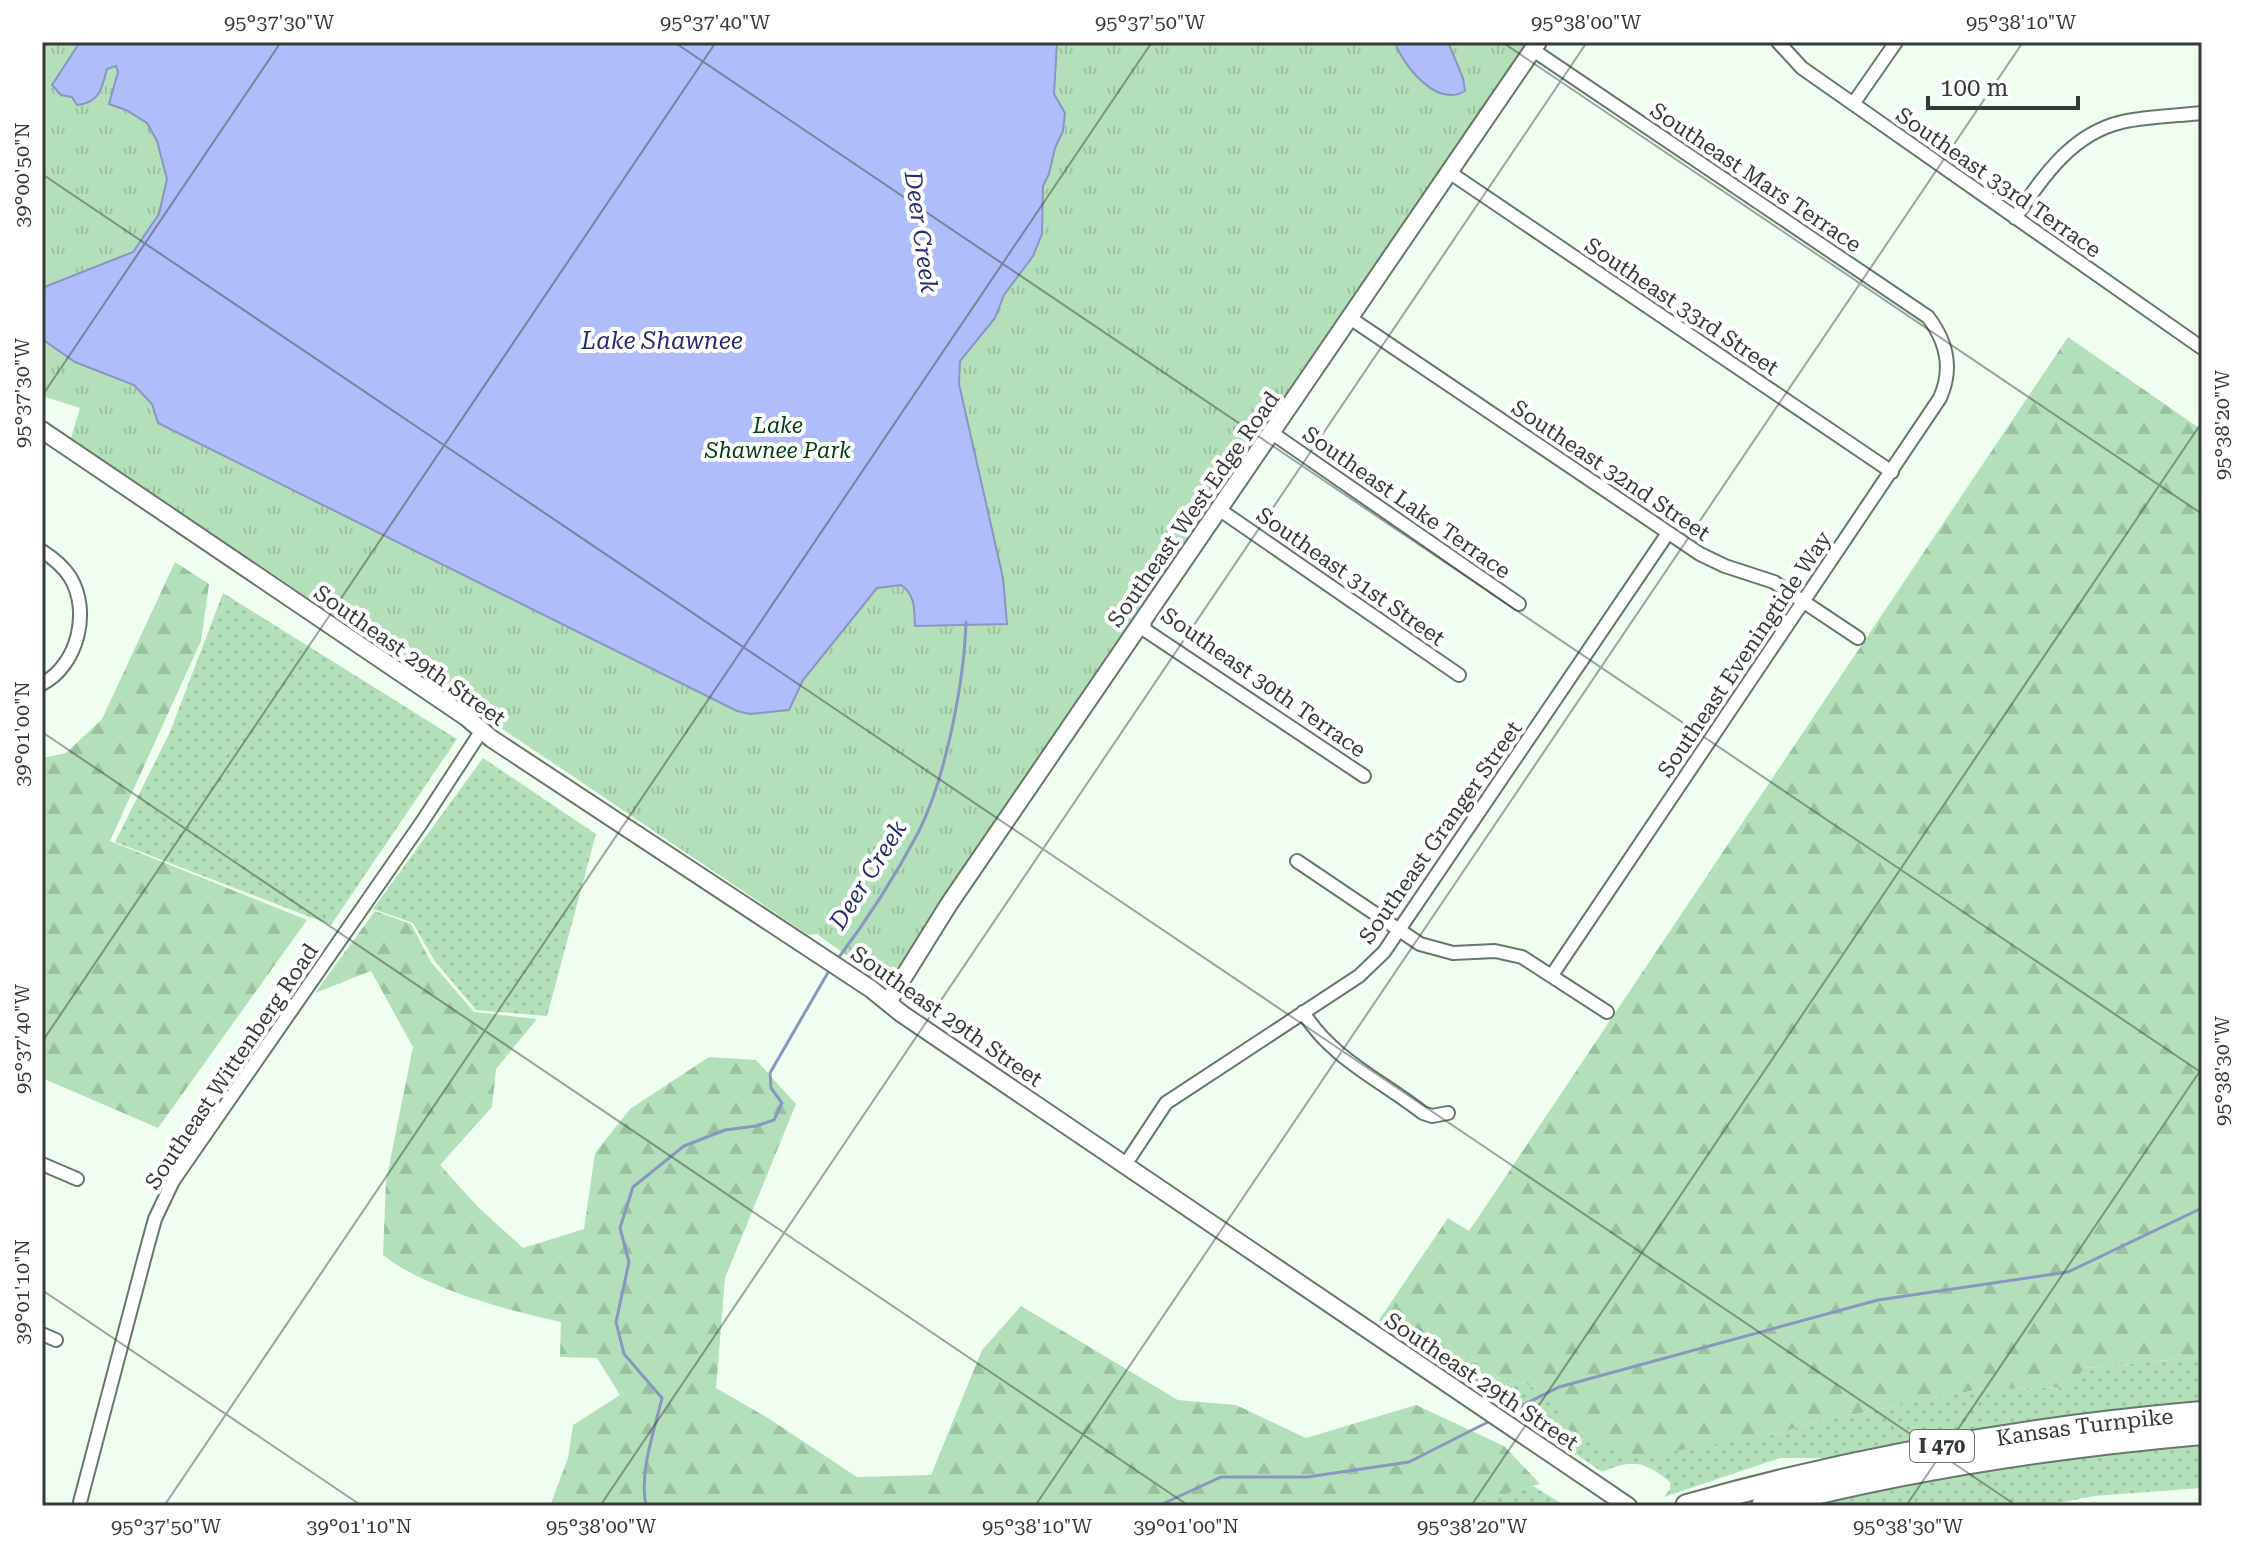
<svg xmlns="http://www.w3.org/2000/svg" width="2244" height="1548" font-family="'Roboto Serif',serif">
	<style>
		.grass { fill: url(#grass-dots) }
		.forest { fill: url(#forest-firs) }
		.park { fill: url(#park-tufts) }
		.water { fill: #afbefa; stroke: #8a96bf; stroke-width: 2 }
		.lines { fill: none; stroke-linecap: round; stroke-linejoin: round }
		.stream { stroke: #8a96bf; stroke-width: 3 }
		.street-casing { stroke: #69776b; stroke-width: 16 }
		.secondary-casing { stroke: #69776b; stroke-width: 20 }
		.highway-casing { stroke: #69776b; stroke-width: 26 }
		.street { stroke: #fff; stroke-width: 12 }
		.secondary { stroke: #fff; stroke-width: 16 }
		.highway { stroke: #fff; stroke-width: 22 }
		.ticks { fill: none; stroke: #343a35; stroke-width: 2; stroke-opacity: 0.45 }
		.labels { text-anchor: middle; stroke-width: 8; stroke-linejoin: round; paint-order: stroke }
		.shield { fill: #fff; stroke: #717572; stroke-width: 2 }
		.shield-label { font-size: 20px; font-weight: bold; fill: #343a35 }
		.street-label { font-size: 22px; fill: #343a35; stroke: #fff }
		.park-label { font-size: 22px; font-style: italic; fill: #004116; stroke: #fff }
		.water-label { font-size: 24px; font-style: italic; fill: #252c71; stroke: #fff }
		.neatline { fill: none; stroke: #343a35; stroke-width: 3 }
		.ticks-label { font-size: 20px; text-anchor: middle; fill: #343a35 }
	</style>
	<defs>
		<pattern id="grass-dots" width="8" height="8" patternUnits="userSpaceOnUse" patternTransform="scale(2)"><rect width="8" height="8" fill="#b3e0ba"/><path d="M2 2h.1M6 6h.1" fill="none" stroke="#9bc1a0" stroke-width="1.8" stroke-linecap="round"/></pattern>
		<pattern id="forest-firs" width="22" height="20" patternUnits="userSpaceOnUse" patternTransform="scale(2)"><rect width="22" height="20" fill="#b3e0ba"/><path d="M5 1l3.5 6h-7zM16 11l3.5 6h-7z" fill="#9bc1a0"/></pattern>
		<pattern id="park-tufts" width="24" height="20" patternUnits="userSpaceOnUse" patternTransform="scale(2)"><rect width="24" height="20" fill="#b3e0ba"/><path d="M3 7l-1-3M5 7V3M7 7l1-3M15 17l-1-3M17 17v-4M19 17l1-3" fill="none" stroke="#9bc1a0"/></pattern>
	</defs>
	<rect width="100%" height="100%" fill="#effef1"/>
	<!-- grass -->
	<path class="grass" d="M223,593L457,739L331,925L115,842L170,732Z
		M483,758L596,834L547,1016L476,1010L434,960L413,923L373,909Z
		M1414,1344L1474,1358L1484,1375L1529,1385L1563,1409L1558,1424L1773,1435L1815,1422L1975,1390L2066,1387L2085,1368L2202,1357V1401L2063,1416L1952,1432L1828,1458H1780L1664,1497L1670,1489V1482C1644,1461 1632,1459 1602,1472Z
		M2202,1442V1488L2094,1496L2043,1506H1803C1933,1471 2069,1456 2202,1442Z
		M1533,1486L1566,1506H1463Z"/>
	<!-- forest -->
	<path class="forest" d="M2068,337L2202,430V1357L2085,1368L2067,1387L1975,1390L1815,1422L1773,1435L1637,1457L1594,1442L1557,1423L1562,1409L1529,1385L1484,1375L1474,1358L1414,1344L1379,1320L1448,1218L1469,1231Z
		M175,562L209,584L201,641L110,841L307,920L158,1128L42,1078V758L66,753L102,719Z
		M375,911L411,924L431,962L474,1012L537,1019L496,1069L492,1107L440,1165L478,1207L523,1248L584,1229L595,1153L630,1109L709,1057L756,1060L796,1104L725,1278L716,1388L768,1418L857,1477L931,1475L982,1350L1021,1306L1178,1400L1236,1405L1306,1438L1416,1405L1504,1446L1540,1484L1463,1506H550L568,1458L573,1425L620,1395L597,1358L560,1357L561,1322C509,1311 424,1288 383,1255L386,1181L413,1047L371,971L315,993Z"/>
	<!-- park -->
	<path class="park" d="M42,42H1532L987,841L897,968C888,977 879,982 866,977L864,973L865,969L817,934L808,935L71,438L80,408L42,396Z"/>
	<!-- water -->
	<path class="water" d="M80,42H1057L1054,94L1065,113L1063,131L1055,148L1049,174L1043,186L1042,234L1033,256L1004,295L995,318L960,361L959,384L1003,578L1007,624L915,626C914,610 916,595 901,585L877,588L803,680L789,710L750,714L737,711L158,423L152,404L134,385L75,362L42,339V288L133,252L159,214L167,179L157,141L147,123L126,110L109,104L118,72L116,66L107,69C102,89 99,103 77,105L72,97L61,95L52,85Z
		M1395,42H1448L1463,78L1465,91C1437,108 1403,66 1395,42Z"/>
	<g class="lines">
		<!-- stream -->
		<path class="stream" d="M837,960C867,920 896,875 919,831C946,777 964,682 966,622
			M1503,1415L1559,1387L1878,1300L2068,1272L2202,1208
			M646,1506C639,1472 654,1432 662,1398L624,1354L616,1322L629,1262L620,1228L633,1187L684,1146L725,1130L756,1126L774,1120L782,1103L771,1088L770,1073L830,969
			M1158,1506L1221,1477H1307L1409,1462L1492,1420"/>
		<!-- street casing -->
		<g class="street-casing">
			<path id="street" d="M1778,42L1802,68L2202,348
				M1533,50L1928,317C1947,342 1953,369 1940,398L1552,975
				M1853,104L1896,42
				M1449,172L1892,472
				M2015,218C2043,177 2071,134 2122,122C2148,116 2176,116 2202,113
				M1350,318L1700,554L1725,566L1774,582L1858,638
				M1272,433L1519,604
				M1220,510L1459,675
				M42,551C53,558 63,566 70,577C91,611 78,665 42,684
				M1144,619L1145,630L1364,776
				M1297,861L1420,944L1453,953L1495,951L1522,957L1607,1012
				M1303,1012C1332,1059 1381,1080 1423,1113L1432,1116L1448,1113
				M42,1164L77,1179
				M1125,1165L1166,1103L1359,976L1384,952L1668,533
				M42,1334L56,1340
				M79,1506L147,1248L155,1219L173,1181L422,822L482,730"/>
		</g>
		<!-- secondary casing -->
		<g class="secondary-casing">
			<path id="secondary" d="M42,430L466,717L492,739L871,989L902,1014L1628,1506
				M888,1002L949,904L1538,42"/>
		</g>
		<!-- highway casing -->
		<g class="highway-casing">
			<g id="highway">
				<path id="s1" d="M1687,1506C1856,1458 2027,1428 2202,1413"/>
				<path d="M1763,1506C1907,1468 2054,1446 2202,1433"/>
			</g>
		</g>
		<!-- street -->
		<use href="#street" class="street"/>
		<!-- secondary -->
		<use href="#secondary" class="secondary"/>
		<!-- highway -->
		<use href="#highway" class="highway"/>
	</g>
	<!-- ticks -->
	<path class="ticks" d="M674,42L2202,1073M1502,42L2202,514M42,174L2017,1506M42,396L281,42M42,732L1189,1506M42,1042L716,42M42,1290L362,1506M164,1506L1152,42M600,1506L1587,42M1035,1506L2023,42M1471,1506L2202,422M1906,1506L2202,1068"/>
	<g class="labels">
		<!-- shield labels -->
		<rect class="shield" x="1910" y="1430" width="64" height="32" rx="6"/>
		<g class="shield-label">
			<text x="1942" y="1453">I 470</text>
		</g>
		<!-- street labels -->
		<g class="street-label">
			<text transform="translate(1756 177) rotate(34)" y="8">Southeast Mars Terrace</text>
			<text transform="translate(1999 182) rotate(35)" y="8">Southeast 33rd Terrace</text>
			<text transform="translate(1682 306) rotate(34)" y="8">Southeast 33rd Street</text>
			<text transform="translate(1611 470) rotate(34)" y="8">Southeast 32nd Street</text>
			<text transform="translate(1407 502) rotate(35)" y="8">Southeast Lake Terrace</text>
			<text transform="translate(1193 509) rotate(-55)" y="8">Southeast West Edge Road</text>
			<text transform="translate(1351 576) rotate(35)" y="8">Southeast 31st Street</text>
			<text transform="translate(1744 654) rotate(-56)" y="8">Southeast Eveningtide Way</text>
			<text transform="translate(410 655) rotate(35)" y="8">Southeast 29th Street</text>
			<text transform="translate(1264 682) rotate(35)" y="8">Southeast 30th Terrace</text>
			<text transform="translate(1440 832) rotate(-55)" y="8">Southeast Granger Street</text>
			<text transform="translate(947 1016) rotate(35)" y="8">Southeast 29th Street</text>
			<text transform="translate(231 1066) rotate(-56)" y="8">Southeast Wittenberg Road</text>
			<text transform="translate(1482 1381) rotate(34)" y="8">Southeast 29th Street</text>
			<text dy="8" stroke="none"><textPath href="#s1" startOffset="406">Kansas Turnpike</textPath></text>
		</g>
		<!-- park labels -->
		<g class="park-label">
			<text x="778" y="433">Lake<tspan x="778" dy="25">Shawnee Park</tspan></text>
		</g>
		<!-- water labels -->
		<g class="water-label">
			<text transform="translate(921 232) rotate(82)" y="8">Deer Creek</text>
			<text x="662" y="349">Lake Shawnee</text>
			<text transform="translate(868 875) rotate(-58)" y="8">Deer Creek</text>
		</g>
	</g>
	<!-- border -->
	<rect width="2244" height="1548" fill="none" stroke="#ffffff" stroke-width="88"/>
	<!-- scale -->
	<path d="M1928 96v12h150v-12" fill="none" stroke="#343a35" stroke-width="4"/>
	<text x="1940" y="96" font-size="24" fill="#343a35" stroke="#ffffff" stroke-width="6" paint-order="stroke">100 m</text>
	<rect x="44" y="44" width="2156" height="1460" class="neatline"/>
	<g class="ticks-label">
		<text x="279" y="29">95°37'30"W</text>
		<text x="715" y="29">95°37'40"W</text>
		<text x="1150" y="29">95°37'50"W</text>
		<text x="1586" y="29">95°38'00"W</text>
		<text x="2021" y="29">95°38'10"W</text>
		<text transform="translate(22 175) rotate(-90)" y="7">39°00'50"N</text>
		<text transform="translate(22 393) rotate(-90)" y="7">95°37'30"W</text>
		<text transform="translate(2222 425) rotate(-90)" y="7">95°38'20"W</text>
		<text transform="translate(22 734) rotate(-90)" y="7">39°01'00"N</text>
		<text transform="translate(22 1039) rotate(-90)" y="7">95°37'40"W</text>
		<text transform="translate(2222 1071) rotate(-90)" y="7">95°38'30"W</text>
		<text transform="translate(22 1292) rotate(-90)" y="7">39°01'10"N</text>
		<text x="166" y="1533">95°37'50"W</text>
		<text x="359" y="1533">39°01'10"N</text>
		<text x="601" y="1533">95°38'00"W</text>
		<text x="1037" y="1533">95°38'10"W</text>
		<text x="1186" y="1533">39°01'00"N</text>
		<text x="1472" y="1533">95°38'20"W</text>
		<text x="1908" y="1533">95°38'30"W</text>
	</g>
</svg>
